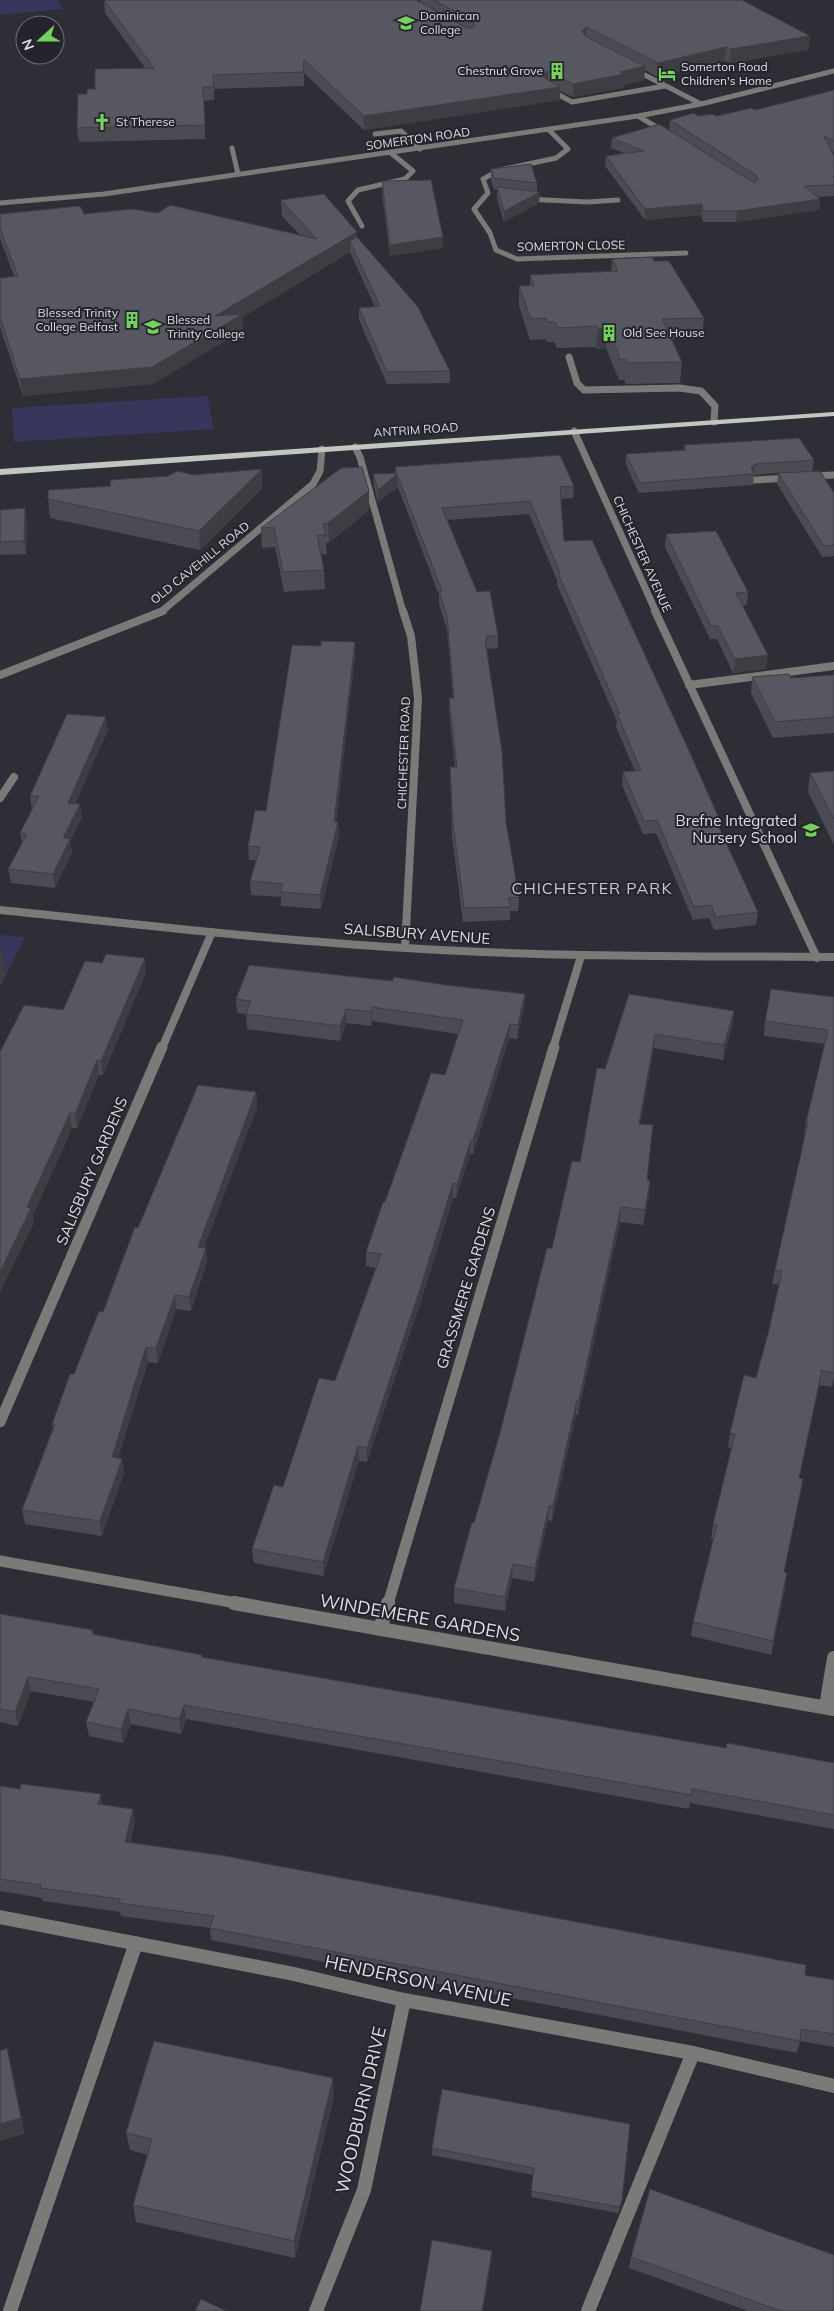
<svg xmlns="http://www.w3.org/2000/svg" width="834" height="2311" font-family="Mulish,sans-serif">
	<style>
		.green { fill: #39365c }
		.lines { fill: none; stroke-linecap: round; stroke-linejoin: round }
		.service-far1 { stroke: #787b77; stroke-width: 5 }
		.service { stroke: #787b77; stroke-width: 7 }
		.minor-far4 { stroke: #787b77; stroke-width: 5 }
		.minor-far3 { stroke: #787b77; stroke-width: 7 }
		.minor-far2 { stroke: #787b77; stroke-width: 8 }
		.minor-far1 { stroke: #787b77; stroke-width: 11 }
		.minor { stroke: #787b77; stroke-width: 14 }
		.primary { fill: #c1c7bf; fill-rule: evenodd }
		.wall { fill: #4b4b53 }
		.shaded-wall { fill: #3d3d44 }
		.building { fill: #575761; stroke: #3d3d44 }
		.labels { text-anchor: middle; stroke-width: 4; stroke-linejoin: round; paint-order: stroke }
		.far-poi-label { font-size: 12px; fill: #dfdfe6; stroke: #24242d; text-anchor: start }
		.far-street-label { font-size: 12px; fill: #dfdfe6; stroke: #24242d }
		.poi-label { font-size: 15px; fill: #dfdfe6; stroke: #24242d; text-anchor: end }
		.street-label { font-size: 15px; fill: #dfdfe6; stroke: #24242d }
		.neighbourhood-label { font-size: 16px; letter-spacing: 1px; fill: #c8c8d4; stroke: #24242d }
		.near-street-label { font-size: 18px; fill: #dfdfe6; stroke: #24242d }
	</style>
	<rect width="100%" height="100%" fill="#2e2e37"/>
	<!-- green -->
	<path class="green" d="M0,0H57L63,9L0,15Z
		M207,396L214,429L14,442L12,408Z
		M0,935L25,937L6,975L0,974Z"/>
	<g class="lines">
		<!-- service-far1 -->
		<path class="service-far1" d="M375,134L401,131L420,149
			M232,148L238,174"/>
		<!-- service -->
		<path class="service" d="M569,357L577,383L584,390L679,388L701,391L715,406L714,422"/>
		<!-- minor-far4 -->
		<path class="minor-far4" d="M633,69L701,104
			M548,89L572,102L665,86
			M638,116L665,132
			M549,130L568,149L556,158L500,170L483,179L488,193L474,209L490,233L496,250L517,259L686,253
			M526,199L587,202L618,200
			M0,203L104,194L638,116L701,104L834,71
			M362,226L348,201L358,190L405,179L413,171L391,153"/>
		<!-- minor-far3 -->
		<path class="minor-far3" d="M574,431L656,612
			M355,447L360,457L403,612
			M811,476L834,475
			M755,480L791,478
			M161,612L313,484L320,471L322,449"/>
		<!-- minor-far2 -->
		<path class="minor-far2" d="M403,611L411,636L418,698L405,948
			M655,611L817,958
			M0,675L163,611
			M689,685L834,666
			M0,798L14,777
			M0,910C135,924 270,940 406,948C548,957 691,956 834,957
			M162,1048L212,932
			M553,1048L581,956"/>
		<!-- minor-far1 -->
		<path class="minor-far1" d="M0,1422L162,1047
			M0,1561L242,1604
			M388,1604L554,1047"/>
		<!-- minor -->
		<path class="minor" d="M234,1603L834,1709
			M380,1629L388,1603
			M826,1707L834,1658
			M0,1917L294,1974L404,2000L693,2053L834,2086
			M10,2311L136,1943
			M316,2311L364,2190L404,2000
			M588,2311L693,2053"/>
		<!-- primary -->
		<path class="primary" d="M834,412V416L0,475V469Z"/>
	</g>
	<!-- wall -->
	<path class="wall" d="M104,0L420,2V0H742L810,36L808,50L730,63L725,61L657,77L645,70L644,80L624,85L623,88L573,97L560,91V100L364,130L304,73V86L214,89V100L204,101L205,139L79,142L77,128L87,94L95,89L145,68L105,13Z
		M834,90V152L831,151L834,156V196L817,197L820,199L819,210L736,222H703L701,215L645,220L605,166L606,156L624,153L611,148L612,138L669,130L670,120L698,116H717L755,110Z
		M491,169L537,183V191L539,203L504,222L497,198V190L494,189L491,180Z
		M382,181L443,248L390,256L382,192Z
		M281,200L357,237L450,371V383L387,384L359,320V308L375,307L350,252L243,317V330L153,384L23,396L0,327V278L14,276L0,238V214H84L300,235L282,216Z
		M612,259L654,261L704,318L702,338L672,339L682,362L680,383L626,384L624,380H619L606,348L596,349L595,347L557,348L554,342H547L545,339L530,340L519,306V286L530,285V275L611,271Z
		M684,445L814,460L812,471L834,493V556L822,557L777,484L778,473L754,475L753,485L639,493L626,465V454L684,450Z
		M395,467L574,486L573,498L561,499L564,541L721,823L720,830L758,912L756,925L714,930L709,918L693,920L656,833L643,834L622,785L623,772L635,771L616,727L617,721L557,585V580L529,514L447,520L477,592L498,636V648L487,649L506,822L519,897L518,911H510V920L463,922L452,836L450,767H455L449,711V698H453L447,629L439,604V595L398,487L378,502L374,486L373,474L395,473Z
		M193,475L262,488L200,550L50,518L48,499L111,486L168,476Z
		M0,510L27,521L26,554L0,555Z
		M369,510L329,543H326L327,554H321L324,570L325,589L284,592L275,547L262,548L261,528Z
		M666,534L748,592L747,605L743,606L766,669L733,673L717,639H710L665,547Z
		M355,655L336,822H338L339,836L321,909L281,906V897L251,895L250,881L257,860H249L248,846L266,811Z
		M834,675V733L773,738L751,693L752,677L791,678Z
		M108,730L75,803L80,804L82,818L70,841L72,853L55,888L11,883L8,869L22,844L20,833L32,810L30,796Z
		M834,771V845L808,792L810,773Z
		M146,972L103,1075H99L77,1128H72L33,1215L34,1222L0,1292V1052L63,1010Z
		M392,981L446,985L525,994L524,1008L517,1039L509,1038L473,1154H470L456,1198H453L422,1298L367,1462L359,1461L323,1576L254,1563L252,1549L335,1381L376,1268L366,1266V1252L385,1202L445,1075L458,1034L372,1021L371,1026L346,1023L340,1041L247,1029L246,1014L237,1013L236,999Z
		M629,994L734,1011L732,1026L723,1060L654,1048L640,1124L648,1180L649,1195L643,1225L620,1222L578,1415H576L552,1521L548,1520L534,1582L512,1578L505,1611L454,1603V1588L474,1523L552,1248L580,1162L605,1069Z
		M834,997V1378L832,1387L819,1385L799,1478L803,1479L784,1572L785,1587L771,1655L691,1636L693,1622L713,1539H711L713,1524L731,1448L728,1447L730,1433L756,1378L769,1330L779,1285L772,1284L775,1270L805,1136H804L806,1122L825,1044L764,1036L765,1021Z
		M256,1092L257,1107L204,1247L206,1248L207,1262L191,1311L176,1309L158,1363L148,1362L118,1458L122,1459L124,1473L102,1536L25,1524L22,1510L53,1428L52,1424L74,1374L103,1312L138,1228Z
		M0,1614L93,1630L94,1634L202,1657L726,1748L834,1763V1829L690,1803L689,1809L186,1719L181,1734L131,1724L123,1743L89,1736L86,1722L94,1702L31,1691L18,1726L0,1722Z
		M0,1786L103,1805L133,1809L135,1822L130,1843L805,1975L834,1980V2047L800,2041L797,2053L211,1940L210,1928L121,1916L120,1912L43,1901L42,1898L0,1891Z
		M442,2089L622,2200L621,2206L618,2213L531,2197L533,2175L432,2155V2148Z
		M334,2097L295,2258L136,2222L133,2205L148,2155L130,2150L126,2133Z
		M631,2257L834,2311H748L629,2268Z"/>
	<!-- shaded-wall -->
	<path class="shaded-wall" d="M586,27L585,41L582,31Z
		M810,36L808,50L730,63L731,49Z
		M726,47L725,61L657,77L658,63Z
		M645,66L644,80L624,85L623,88L573,97V84Z
		M548,71L547,85L544,87V74Z
		M560,87V100L364,130V116Z
		M540,192L539,203L504,222V211Z
		M820,199L819,210L736,222L737,211Z
		M702,204L701,215L645,220V209Z
		M357,232V248L350,241V252L243,317V330L153,384L23,396L20,379L215,316Z
		M443,237V248L390,256V245Z
		M607,328L606,348L596,349L598,329Z
		M755,464L754,475V474L751,469Z
		M262,469V488L200,550L199,531Z
		M397,474L398,487L378,502V490Z
		M369,491V510L329,543L328,523Z
		M25,508L27,521L26,554L24,541Z
		M355,642V655L334,836V822Z
		M768,655L766,669L733,673L735,659Z
		M106,717L108,730L70,816L68,803Z
		M80,804L82,818L70,841L72,853L55,888L53,874L63,838Z
		M338,822L339,836L321,909L320,895Z
		M2,950L6,975L0,986V954Z
		M145,958L146,972L103,1075L101,1061Z
		M525,994L524,1008L517,1039L518,1025Z
		M372,1007V1021L371,1026V1012Z
		M346,1009V1023L340,1041V1026Z
		M734,1011L732,1026L723,1060L724,1045Z
		M510,1024L509,1038L473,1154V1140Z
		M655,1034L654,1048L637,1138L639,1124Z
		M97,1060L99,1075L77,1128L75,1114Z
		M256,1092L257,1107L199,1261L198,1247Z
		M70,1113L72,1128L33,1215L34,1222L0,1292V1272L27,1207Z
		M471,1140L470,1154L456,1198L457,1184Z
		M650,1181L649,1195L643,1225L645,1210Z
		M453,1183V1198L422,1298L367,1462V1448Z
		M621,1207L620,1222L578,1415L579,1400Z
		M206,1248L207,1262L191,1311L189,1297Z
		M175,1295L176,1309L158,1363L156,1348Z
		M146,1347L148,1362L114,1472L112,1457Z
		M577,1400L576,1415L552,1521L553,1506Z
		M358,1446L359,1461L323,1576V1562Z
		M122,1459L124,1473L102,1536L100,1521Z
		M549,1506L548,1520L534,1582L535,1568Z
		M513,1564L512,1578L505,1611V1597Z
		M28,1677L31,1691L18,1726L15,1712Z
		M184,1705L186,1719L181,1734L179,1719Z
		M128,1709L131,1724L123,1743L121,1729Z
		M101,1794L103,1808L98,1804Z
		M133,1809L135,1822L127,1855L125,1842Z
		M7,2048L11,2064L25,2134L0,2141V2124Z
		M333,2078L334,2097L295,2258L294,2241Z
		M622,2200L621,2206L618,2213L619,2207Z
		M492,2251L491,2263L483,2311H482Z"/>
	<!-- building -->
	<path class="building" d="M104,0H416L469,29L475,26L473,21L433,0H742L810,36L731,49L726,47L658,63L586,27L582,31L585,36L645,66L620,72L624,74L573,84L548,71L544,74L545,78L560,87L364,116L304,60L303,72L213,75L214,87H203L205,125L77,128L78,94H87V89H95V69L154,68Z
		M834,90V141L824,136L834,156V176H833L834,178V185L804,186L820,199L737,211H703L702,204L645,209L606,156L644,151L612,138L659,124L754,183L758,179L756,175L670,120L694,113L698,116L712,114L717,116L751,108L755,110Z
		M531,164L537,183L494,178L491,169Z
		M431,180L443,237L390,245L382,181Z
		M497,187L540,192L504,211Z
		M324,194L357,232L215,316L243,314L152,367L20,379L0,317V278L18,276L0,228V214L80,206L84,214L132,209L158,213L170,205L317,239L281,200Z
		M357,237L418,307L450,371L387,372L359,308L380,306L350,241Z
		M652,257L654,261H669L704,318L662,319L682,362L627,363L626,359L621,360L607,328L598,329L596,326L558,328L555,322H547L546,318L531,319L519,286L534,285L530,275L618,271L612,259Z
		M799,438L814,460L755,464L751,469L754,474L640,483L626,454L686,450L684,445Z
		M560,455L574,486L560,487L564,541L592,540L691,755L721,823H717L758,912L716,917L711,905L694,907L657,820L644,821L623,772L641,770L617,714H620L558,573H560L530,501L442,508L477,592L490,591L498,636H486L487,640H485L502,751L506,822L519,897L509,898L510,907L464,908L453,823L450,767H457L449,698H454L447,616L439,591H442L397,474L378,490L373,474L397,473L395,467Z
		M362,467L369,491L328,523L323,524L326,535H317L324,570L283,572L274,527L261,528L341,468Z
		M262,469L199,531L48,499V490L111,486L110,480L168,476L178,471L193,475Z
		M820,471L834,493V545L824,546L778,473Z
		M25,508L24,541L0,542V510Z
		M716,531L748,592L736,593L768,655L735,659L718,626H711L666,534Z
		M321,641L355,642L334,822H338L320,895L280,892L283,884L250,881L260,847L248,846L255,810L266,811L292,645L321,646Z
		M789,674L791,678L834,675V717L775,722L752,677Z
		M67,714L106,717L68,803L80,804L63,838L70,839L53,874L8,869L27,834L20,833L39,796H30Z
		M834,771V819L810,773Z
		M106,954L145,958L101,1061L97,1060L75,1114L70,1113L27,1207L31,1208L0,1272V1052L24,1005L63,1010L85,961L102,963Z
		M249,965L392,981L394,977L446,985L525,994L518,1025L510,1024L473,1140H471L457,1184L453,1183L422,1283L367,1448L358,1446L323,1562L252,1549L274,1485L283,1487L319,1378L335,1381L381,1254L366,1252L383,1202H385L431,1073L445,1075L463,1020L372,1007L371,1012L346,1009L340,1026L246,1014L251,1001L236,999Z
		M771,989L834,997V1373L822,1370L799,1478L803,1479L784,1572L787,1573L773,1641L693,1622L717,1525L713,1524L735,1434L730,1433L744,1375L756,1378L769,1330L782,1271L775,1270L808,1122H806L828,1030L765,1021Z
		M629,994L734,1011L724,1045L655,1034L639,1124L653,1125L647,1180L650,1181L645,1210L621,1207L579,1400H577L553,1506H549L535,1568L513,1564L505,1597L454,1588L472,1522L474,1523L500,1433L547,1248H552L572,1161L580,1162L597,1068L605,1069Z
		M198,1085L256,1092L198,1247L206,1248L189,1297L175,1295L156,1348L146,1347L112,1457L122,1459L100,1521L22,1510L55,1424H52L70,1374H74L99,1311L103,1312L135,1227L138,1228Z
		M0,1614L93,1630L92,1634L202,1655L201,1657L726,1748L727,1743L834,1763V1815L692,1789L691,1795L184,1705L179,1719L128,1709L121,1729L86,1722L99,1689L28,1677L15,1712L0,1709Z
		M21,1784L101,1794L98,1804L133,1809L125,1842L220,1855L806,1965L805,1975L834,1980V2034L801,2029L800,2041L210,1928L214,1916L119,1903L120,1899L40,1888L41,1885L0,1879V1786L20,1789Z
		M154,2041L333,2078L294,2241L133,2205L152,2139L126,2133Z
		M7,2048L21,2118L0,2124V2051Z
		M442,2089L630,2124L622,2200L619,2207L531,2191L534,2168L432,2148Z
		M650,2189L834,2255V2311H781L631,2257Z
		M432,2240L492,2251L482,2311H420Z
		M201,2299L226,2311H195Z"/>
	<!-- icons -->
	<defs>
		<g id="school-bare" transform="scale(1.35)"><path d="M0-5L7-2L0 1L-7-2ZM-4 1L0 2.5L4 1V4Q0 6-4 4Z" fill="#76d25a" stroke="#24242d" stroke-width="2.5" paint-order="stroke"/></g>
		<g id="building-bare" transform="scale(1.35)"><path d="M-4-6H4V6H1V3H-1V6H-4ZM-2.5-4.3h1.7v1.8h-1.7ZM.8-4.3h1.7v1.8H.8ZM-2.5-1h1.7V.8h-1.7ZM.8-1h1.7V.8H.8Z" fill="#76d25a" stroke="#24242d" stroke-width="2.5" paint-order="stroke"/></g>
		<g id="hotel-bare" transform="scale(1.35)"><path d="M-6-4.5h1.5V1H6V5H4.5V3h-9V5H-6ZM-4 0a1.8 1.8 0 1 1 3.6 0ZM.5 0V-2.5h3Q6-2.5 6 0Z" fill="#76d25a" stroke="#24242d" stroke-width="2.5" paint-order="stroke"/></g>
		<g id="church-bare" transform="scale(1.35)"><path d="M-1.2-6h2.4v3.5h3.3v2.4h-3.3V6h-2.4V-.1h-3.3v-2.4h3.3Z" fill="#76d25a" stroke="#24242d" stroke-width="2.5" paint-order="stroke"/></g>
	</defs>
	<g fill-rule="evenodd">
		<use href="#school-bare" x="406" y="23"/>
		<use href="#building-bare" x="557" y="71"/>
		<use href="#hotel-bare" x="667" y="74"/>
		<use href="#church-bare" x="102" y="122"/>
		<use href="#building-bare" x="132" y="320"/>
		<use href="#school-bare" x="153" y="327"/>
		<use href="#building-bare" x="609" y="333"/>
		<use href="#school-bare" x="811" y="830"/>
	</g>
	<g class="labels">
		<!-- far-poi labels -->
		<g class="far-poi-label">
			<text x="420" y="20">Dominican<tspan x="420" dy="14">College</tspan></text>
			<text x="681" y="71">Somerton Road<tspan x="681" dy="14">Children's Home</tspan></text>
			<text x="543" y="75" text-anchor="end">Chestnut Grove</text>
			<text x="116" y="126">St Therese</text>
			<text x="118" y="317" text-anchor="end">Blessed Trinity<tspan x="118" dy="14">College Belfast</tspan></text>
			<text x="167" y="324">Blessed<tspan x="167" dy="14">Trinity College</tspan></text>
			<text x="623" y="337">Old See House</text>
		</g>
		<!-- far-street labels -->
		<g class="far-street-label">
			<text transform="translate(418 139) rotate(-8)" y="4">SOMERTON ROAD</text>
			<text transform="translate(571 246) rotate(-1)" y="4">SOMERTON CLOSE</text>
			<text transform="translate(416 430) rotate(-4)" y="4">ANTRIM ROAD</text>
			<text transform="translate(642 554) rotate(66)" y="4">CHICHESTER AVENUE</text>
			<text transform="translate(200 563) rotate(-39)" y="4">OLD CAVEHILL ROAD</text>
			<text transform="translate(404 753) rotate(-88)" y="4">CHICHESTER ROAD</text>
		</g>
		<!-- poi labels -->
		<g class="poi-label">
			<text x="797" y="826">Brefne Integrated<tspan x="797" dy="17">Nursery School</tspan></text>
		</g>
		<!-- street labels -->
		<g class="street-label">
			<text transform="translate(417 934) rotate(4)" y="5">SALISBURY AVENUE</text>
			<text transform="translate(92 1171) rotate(-67)" y="5">SALISBURY GARDENS</text>
			<text transform="translate(466 1288) rotate(-73)" y="5">GRASSMERE GARDENS</text>
		</g>
		<!-- neighbourhood labels -->
		<g class="neighbourhood-label">
			<text x="592" y="894">CHICHESTER PARK</text>
		</g>
		<!-- near-street labels -->
		<g class="near-street-label">
			<text transform="translate(420 1618) rotate(10)" y="6">WINDEMERE GARDENS</text>
			<text transform="translate(418 1981) rotate(12)" y="6">HENDERSON AVENUE</text>
			<text transform="translate(361 2110) rotate(-77)" y="6">WOODBURN DRIVE</text>
		</g>
	</g>
	<!-- north arrow -->
	<g transform="translate(40 40) rotate(249)"><circle r="24" fill="#24242d" stroke="#6f6f77"/>
	<path d="M0-4L9 19L0 12L-9 19Z" fill="#76d25a"/>
	<text y="-8" font-size="14" font-weight="bold" text-anchor="middle" fill="#dfdfe6">N</text>
	</g>
</svg>
